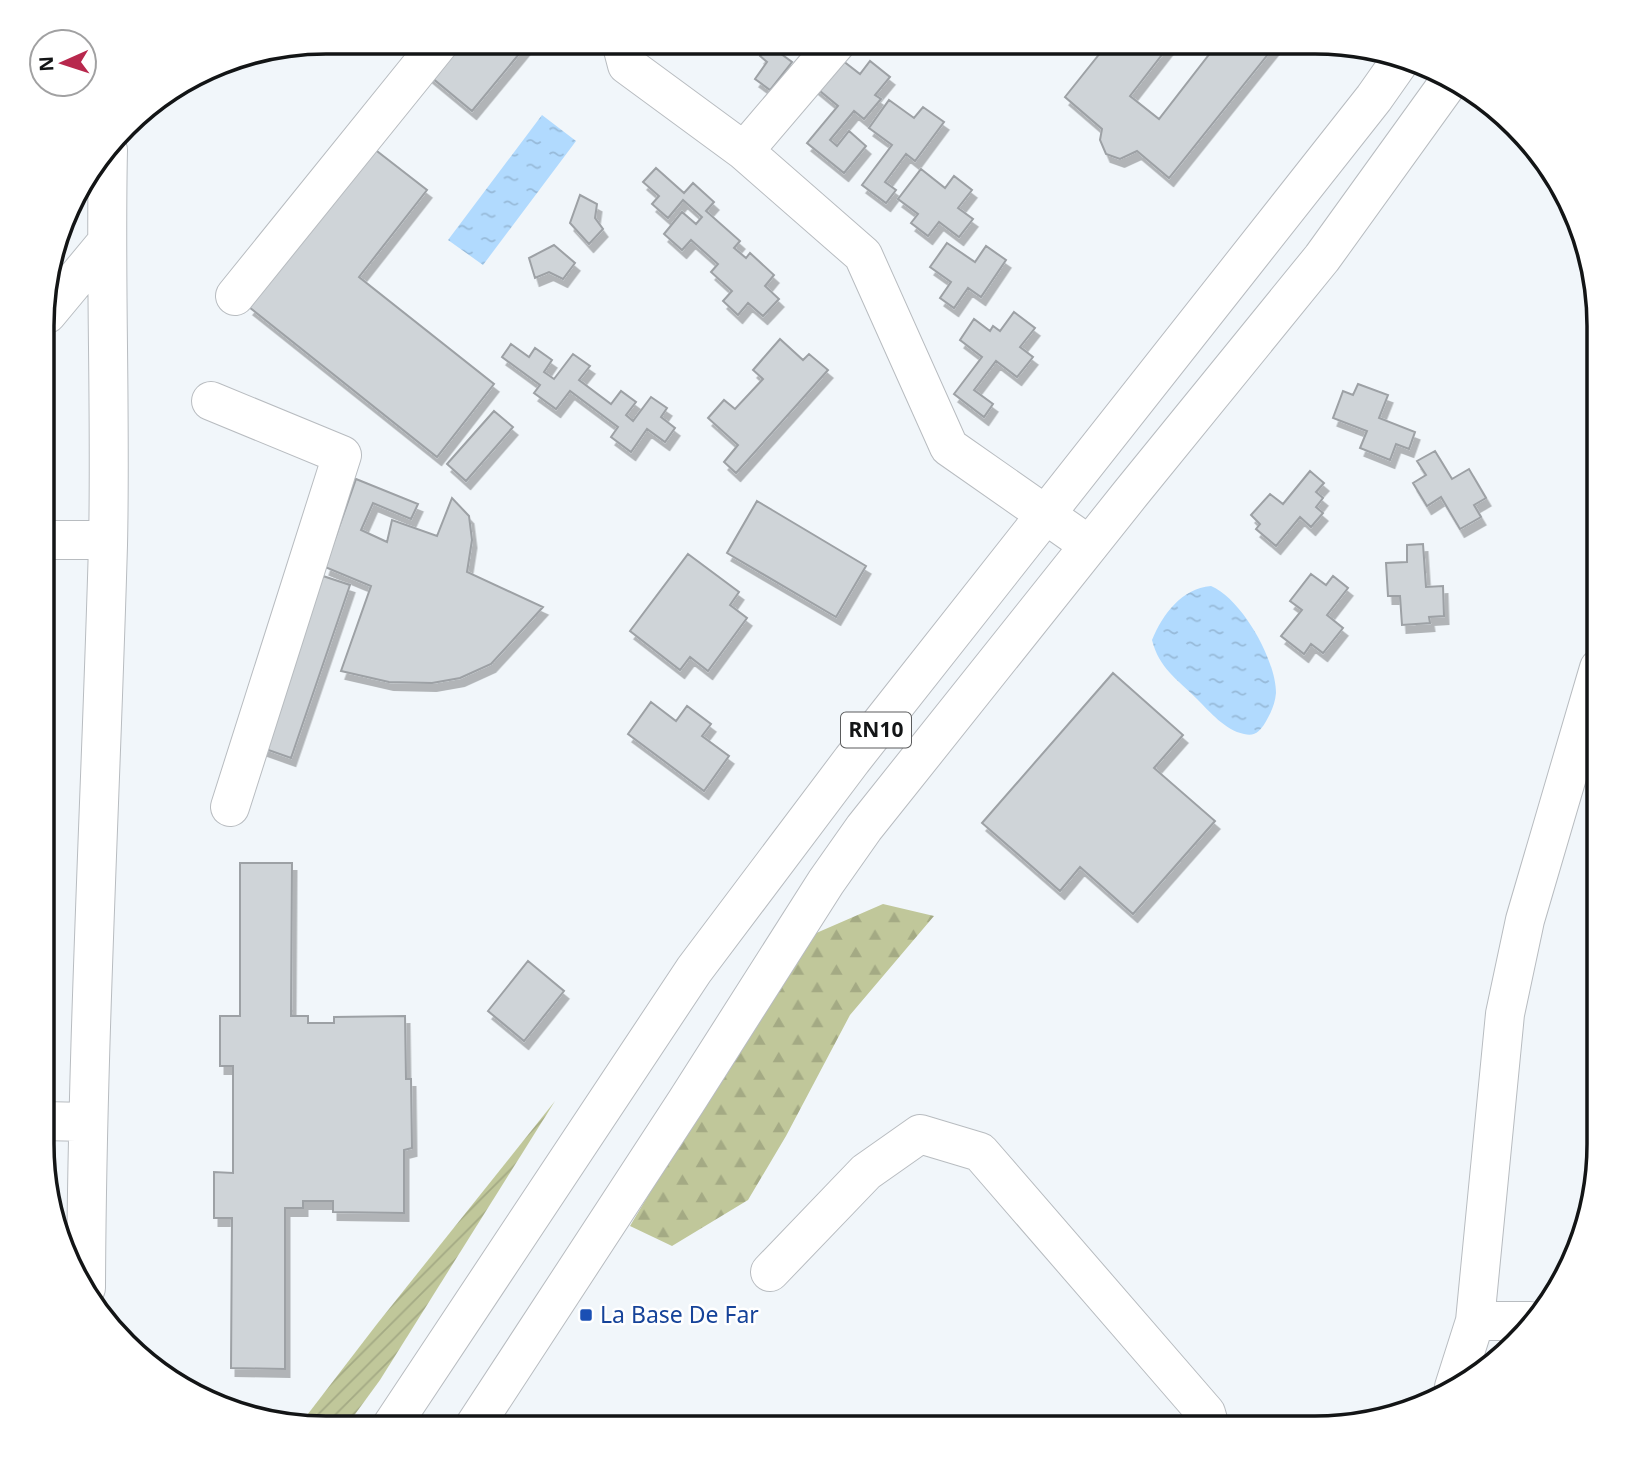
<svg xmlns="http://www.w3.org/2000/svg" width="1641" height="1470" font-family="'Noto Sans',sans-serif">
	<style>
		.forest { fill: url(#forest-firs) }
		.garden { fill: url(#garden-furrows) }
		.water { fill: url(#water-ripples) }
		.building { fill: #cfd4d8; stroke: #9da1a5; stroke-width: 2; filter: url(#shadow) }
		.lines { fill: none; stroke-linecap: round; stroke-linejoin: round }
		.minor-casing { stroke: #b8bcc0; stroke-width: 40 }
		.major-casing { stroke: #b8bcc0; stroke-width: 40 }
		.minor { stroke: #fff; stroke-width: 38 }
		.major { stroke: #fff; stroke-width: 38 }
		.transit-dot { fill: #1a4fb4; stroke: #fff; stroke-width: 2.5 }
		.labels { text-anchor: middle; stroke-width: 5; stroke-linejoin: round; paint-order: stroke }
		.shield { fill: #fff; stroke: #5a5b5c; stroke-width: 2 }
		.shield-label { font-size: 21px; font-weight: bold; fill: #131516 }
		.transit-label { font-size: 23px; fill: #164399; stroke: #fff; text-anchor: start }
		.rim { fill: none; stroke: #131516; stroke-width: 3.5 }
	</style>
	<defs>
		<pattern id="forest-firs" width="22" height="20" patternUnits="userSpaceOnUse" patternTransform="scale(1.75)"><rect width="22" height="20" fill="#c0c79a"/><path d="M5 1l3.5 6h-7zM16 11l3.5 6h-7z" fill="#a4aa84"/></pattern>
		<pattern id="garden-furrows" width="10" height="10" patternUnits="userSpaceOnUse" patternTransform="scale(1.75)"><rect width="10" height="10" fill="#c0c79a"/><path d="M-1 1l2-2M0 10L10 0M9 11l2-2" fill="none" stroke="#a4aa84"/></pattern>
		<pattern id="water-ripples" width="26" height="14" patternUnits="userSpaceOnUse" patternTransform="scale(1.75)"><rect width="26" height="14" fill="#b1dafe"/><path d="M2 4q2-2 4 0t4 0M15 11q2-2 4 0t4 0" fill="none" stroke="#97bad9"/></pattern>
		<filter id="shadow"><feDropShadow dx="4.5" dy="8" stdDeviation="0" flood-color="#0004"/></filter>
	</defs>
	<rect width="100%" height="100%" fill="#f1f6fa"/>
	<!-- forest -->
	<path class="forest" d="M883,904L934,916L850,1015L786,1136L748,1200L672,1246L630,1226L717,1080L814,934Z"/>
	<!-- garden -->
	<path class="garden" d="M555,1101L380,1380L345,1428H326L301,1423L377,1324Z"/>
	<!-- water -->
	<path class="water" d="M542,115L576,141L483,265L448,240Z
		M1211,586C1242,599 1276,660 1276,693C1275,704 1271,713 1265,723C1260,731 1255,737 1244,734C1225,730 1210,712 1197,699C1177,679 1159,668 1152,640C1163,614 1181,589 1211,586Z"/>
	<!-- building -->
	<path class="building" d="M450,42H529L472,111L425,72Z
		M1109,42L1171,43L1130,96L1159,119L1218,43H1277L1169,178L1137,151L1120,159L1106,154L1100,140L1102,129L1065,97Z
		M769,45L792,62L770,90L755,79L767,62L760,56Z
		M838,57L860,74L870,61L890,77L875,95L881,99L864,119L854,111L830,140L837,146L849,131L866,146L844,173L807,143L838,106L814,86Z
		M889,100L914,118L923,107L944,122L915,161L906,154L885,182L896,190L886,203L862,185L892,145L869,128Z
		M373,148L427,190L359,277L494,384L437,457L249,307Z
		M656,168L684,193L693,183L714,202L706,211L740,241L734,248L746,258L750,253L774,275L765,286L779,299L763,316L748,303L738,315L723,301L732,291L711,272L718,264L691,240L682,250L664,234L682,212L696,224L702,217L683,200L668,218L652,204L659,196L643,182Z
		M921,169L945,188L954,176L972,190L958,208L973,219L959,237L939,222L928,236L911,223L918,214L898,199Z
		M580,195L597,204L595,218L603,229L589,244L570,223Z
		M947,243L975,262L986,246L1006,260L981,297L968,288L954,308L940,298L951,282L930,267Z
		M554,245L575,263L563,279L549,272L535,278L529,258Z
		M1014,312L1035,328L1020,347L1033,357L1017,377L996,361L974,390L993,404L984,417L954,394L982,357L960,340L974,319L990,331L993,326L1000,331Z
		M780,339L803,360L809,354L828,370L736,473L724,462L738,445L708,418L724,400L735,409L763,379L753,370Z
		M511,344L529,357L535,348L552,360L544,372L554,379L573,354L590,366L579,380L611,404L621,391L636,402L626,415L633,421L651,397L667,408L661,417L675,428L665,442L647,429L631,452L611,437L618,427L570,391L556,409L534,393L540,385L502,357Z
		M1358,384L1388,395L1379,418L1415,432L1409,449L1396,444L1390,460L1360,448L1367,431L1333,418L1343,391L1353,395Z
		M494,411L513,427L466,481L447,464Z
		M1435,451L1452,479L1469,469L1486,498L1474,505L1481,517L1460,529L1441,497L1427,506L1413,483L1426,475L1417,461Z
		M1310,471L1324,483L1316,492L1323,498L1316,507L1323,513L1311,527L1300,517L1276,546L1256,529L1260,524L1251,515L1270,494L1283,504Z
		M356,479L418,504L411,519L373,503L361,530L387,542L392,520L437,536L452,498L469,516L472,540L467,572L543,607L491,664L460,678L432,683L389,682L341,671L371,586L325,567Z
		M757,501L866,566L836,617L727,553Z
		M1423,544L1426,587L1443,586L1444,616L1429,617L1430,623L1402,625L1400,596H1388L1386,563L1407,562V545Z
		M688,554L739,592L730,605L747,618L708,671L690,657L680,670L630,631Z
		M317,574L350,585L291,758L257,746Z
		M1311,574L1326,585L1333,576L1348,588L1327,615L1343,628L1323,653L1311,644L1304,654L1281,636L1302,610L1290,601Z
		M1113,673L1183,735L1154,768L1215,821L1133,914L1080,867L1060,891L982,823Z
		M651,702L676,721L687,706L711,724L702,736L729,756L704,791L628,734Z
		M240,863H292L291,1016H308V1023H334V1017L405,1016L406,1079H411L412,1148L404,1150V1213L333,1212V1201H303V1208H285V1369L231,1368L232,1218H214V1172L233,1173V1066H220V1016H240Z
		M528,961L564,991L524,1041L488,1011Z"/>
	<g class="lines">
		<!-- minor casing -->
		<g class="minor-casing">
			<path id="minor" d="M621,42L627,65L744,151L863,255L949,447L1089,545
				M744,151L837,42
				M235,296L440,42
				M47,314L106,243
				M211,401L342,455L230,807
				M46,540H108
				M43,1121L87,1122
				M770,1272L866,1172L920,1134L980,1152L1206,1413L1210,1427
				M86,1288C87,1040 101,792 108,545C111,413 105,281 108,150
				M1475,1321H1530
				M1454,1387L1475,1321L1505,1014L1525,920L1599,668"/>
		</g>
		<!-- major casing -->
		<g class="major-casing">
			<path id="major" d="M390,1428L694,970L852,760L1374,98L1400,61
				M473,1428L686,1102L826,882L864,828L1131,493L1322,258L1451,79"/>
		</g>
		<!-- minor -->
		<use href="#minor" class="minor"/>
		<!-- major -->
		<use href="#major" class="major"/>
	</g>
	<!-- markers -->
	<rect class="transit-dot" x="579" y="1308" width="14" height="14" rx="3.5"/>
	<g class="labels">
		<!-- shield labels -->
		<rect class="shield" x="841" y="712.5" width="70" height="35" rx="5"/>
		<g class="shield-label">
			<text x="876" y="737">RN10</text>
		</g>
		<!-- transit labels -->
		<g class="transit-label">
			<text x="600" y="1323">La Base De Far</text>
		</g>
	</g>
	<!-- crop -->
	<path d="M0 0H1641V1470H0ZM326 54H1315A272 272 0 0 1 1587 326V1144A272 272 0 0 1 1315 1416H326A272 272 0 0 1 54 1144V326A272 272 0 0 1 326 54Z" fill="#fff" fill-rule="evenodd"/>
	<path class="rim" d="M326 54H1315A272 272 0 0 1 1587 326V1144A272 272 0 0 1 1315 1416H326A272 272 0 0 1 54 1144V326A272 272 0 0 1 326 54Z"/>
	<!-- north arrow -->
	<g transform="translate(63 63) rotate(267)"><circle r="33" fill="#ffffff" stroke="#a1a1a2" stroke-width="2"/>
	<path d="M0-5L12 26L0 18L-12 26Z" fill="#b8284d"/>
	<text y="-10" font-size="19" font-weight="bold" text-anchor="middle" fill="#131516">N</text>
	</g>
</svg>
